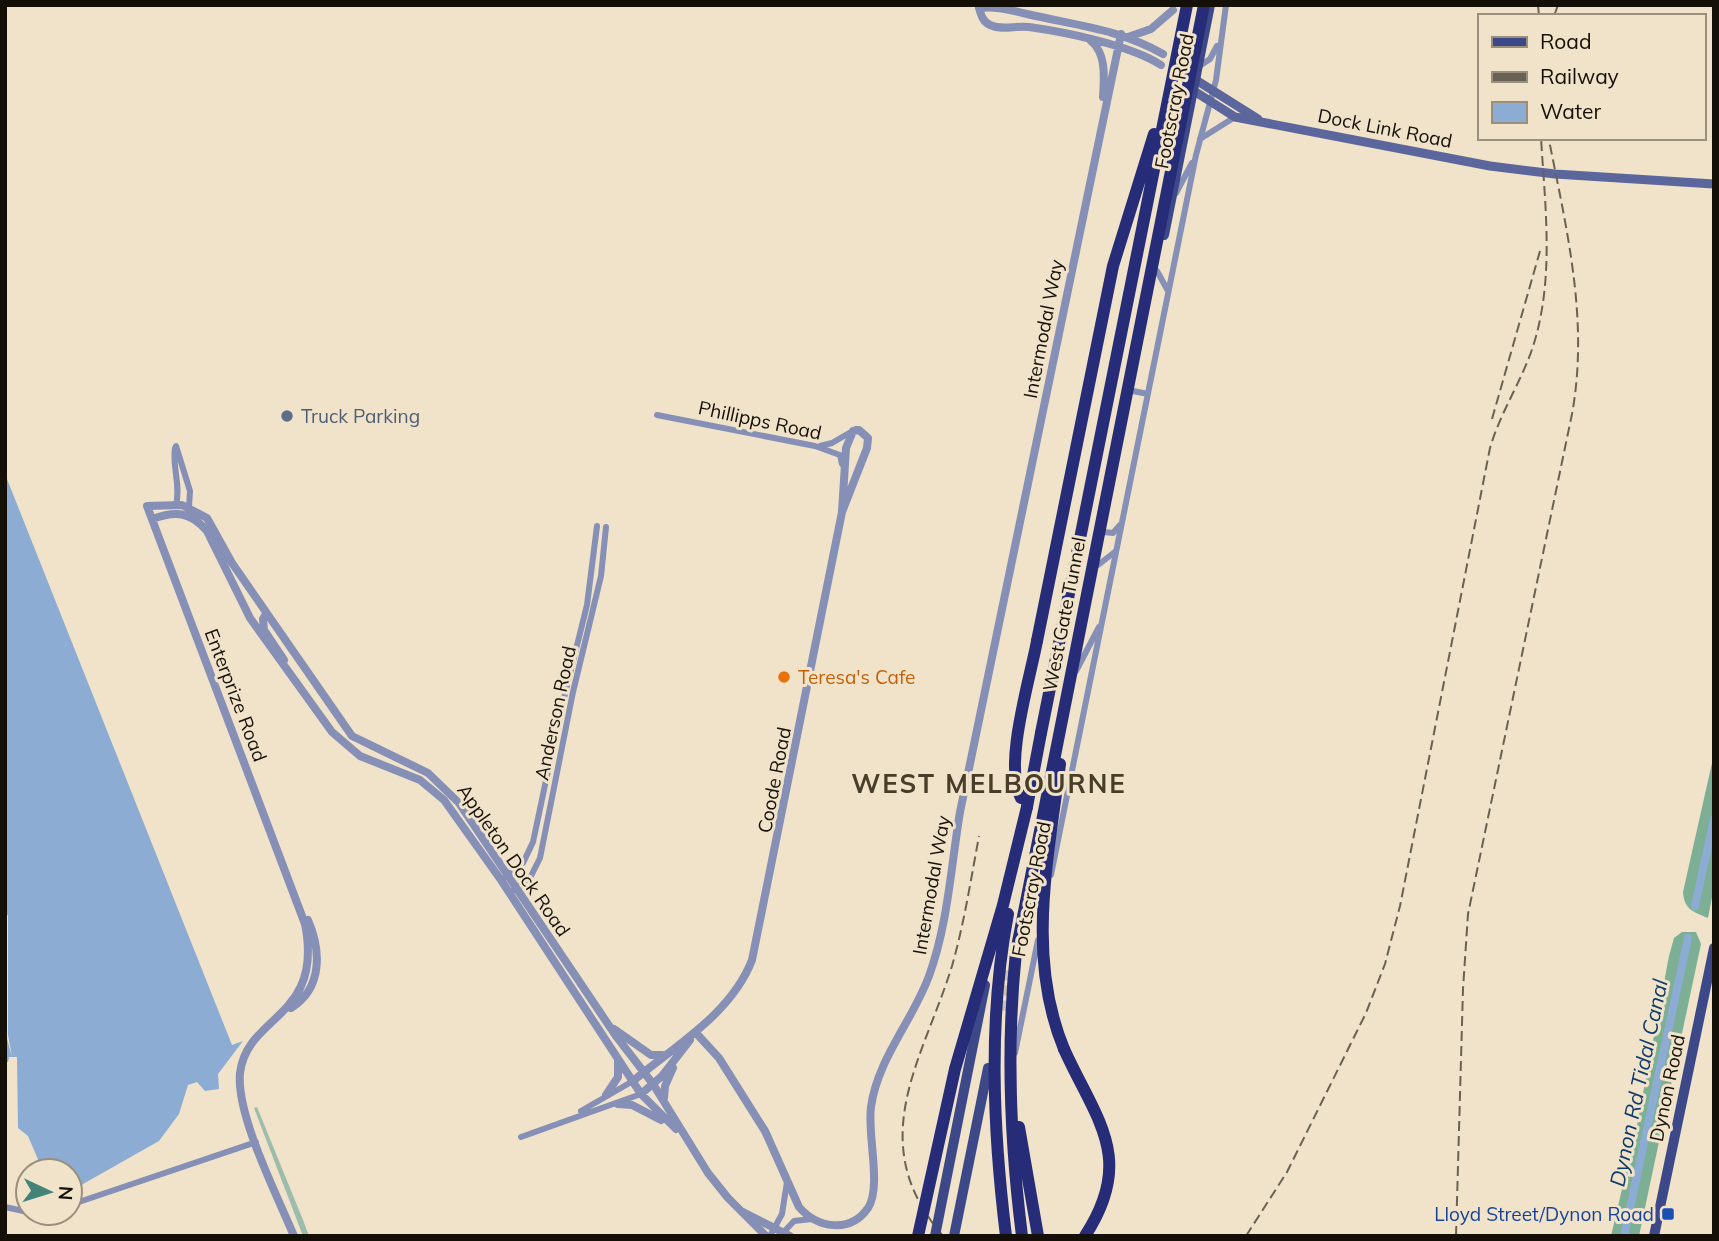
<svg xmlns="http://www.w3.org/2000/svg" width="1719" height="1241" font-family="Mulish,sans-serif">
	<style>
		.green { fill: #9dbcab }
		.forest { fill: #7daf95 }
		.water { fill: #8dacd3 }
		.pier { fill: #f0e3ca }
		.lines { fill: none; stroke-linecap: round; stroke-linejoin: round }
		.canal { stroke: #8dacd3; stroke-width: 8 }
		.primary-tunnel { stroke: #cfc3ad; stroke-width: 10; stroke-dasharray: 10 5; stroke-linecap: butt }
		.minor { stroke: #868fb5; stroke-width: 6 }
		.tertiary { stroke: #868fb5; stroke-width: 8 }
		.secondary { stroke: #5b669c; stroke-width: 9 }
		.primary { stroke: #3d4888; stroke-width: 10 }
		.motorway { stroke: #262c77; stroke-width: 12 }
		.rail { stroke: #696253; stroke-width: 2; stroke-dasharray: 10 5; stroke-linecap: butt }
		.tertiary-bridge { stroke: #868fb5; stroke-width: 8 }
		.primary-bridge { stroke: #3d4888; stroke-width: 10 }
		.motorway-bridge { stroke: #262c77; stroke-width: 12 }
		.service-dot { fill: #5c6f8a; stroke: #f0e3ca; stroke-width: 2.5 }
		.food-dot { fill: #e8710a; stroke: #f0e3ca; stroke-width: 2.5 }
		.transit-dot { fill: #1a4fb4; stroke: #f0e3ca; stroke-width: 2.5 }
		.labels { text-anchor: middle; stroke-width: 6; stroke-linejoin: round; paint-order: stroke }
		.street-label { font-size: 19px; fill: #141007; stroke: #f0e3ca }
		.service-label { font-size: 19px; fill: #4e5e75; stroke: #f0e3ca; text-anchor: start }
		.food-label { font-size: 19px; fill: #c56008; stroke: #f0e3ca; text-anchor: start }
		.transit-label { font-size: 19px; fill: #164399; stroke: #f0e3ca; text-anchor: end }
		.water-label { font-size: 21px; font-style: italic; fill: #0e3a6a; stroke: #f0e3ca }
		.district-label { font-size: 26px; font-weight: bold; letter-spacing: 2px; fill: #473d28; stroke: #f0e3ca }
	</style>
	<rect width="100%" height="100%" fill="#f0e3ca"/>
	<!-- green -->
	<path class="green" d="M257,1107L303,1220L309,1236H303L254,1108Z"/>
	<!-- forest -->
	<path class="forest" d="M1714,754V887L1708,918C1693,912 1684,909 1683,892Z
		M1682,932H1696L1701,944L1639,1236H1611L1637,1125L1669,956L1674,938Z"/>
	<!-- water -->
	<path class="water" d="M5,474L232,1045L243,1041L218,1074L219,1089L205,1091L197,1082L188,1085L179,1114L159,1141L83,1184L76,1192L70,1190V1171H43L28,1136L18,1128L17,1057H9L8,1062H5Z"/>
	<!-- pier -->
	<path class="pier" d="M5,915H8V1035L12,1057L6,1035Z"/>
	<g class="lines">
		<!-- canal -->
		<path class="canal" d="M1695,906L1714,819
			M1624,1236L1688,938"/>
		<!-- primary-tunnel -->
		<path class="primary-tunnel" d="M1001,1010L1010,970"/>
		<!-- minor -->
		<path class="minor" d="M1198,67L1210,59L1217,46
			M1200,139L1235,117
			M1176,193L1192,163
			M1157,271L1168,291
			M1133,391L1148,394
			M657,415L815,446L840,455L842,464
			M176,446L190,491L189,507
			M820,446L832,443L856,429
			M175,448C172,467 181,485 176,505
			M1104,532L1113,533L1120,525
			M1098,565L1116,551
			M1076,671L1099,627
			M1051,875L1196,155L1216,80L1226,5
			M505,877L523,863L533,842L560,714L587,605L597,526
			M510,893L530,878L540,858L573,692L601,576L606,527
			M1015,1053L1038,940
			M581,1111L633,1081
			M521,1137L641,1094
			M70,1205L256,1142
			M5,1207L28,1212
			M770,1236L782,1214L787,1182
			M780,1236L794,1221L812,1219"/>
		<!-- tertiary -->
		<path class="tertiary" d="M1128,37L1151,29L1173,10
			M1091,41C1107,54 1104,79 1103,97
			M1161,65C1130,45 1065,32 1029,27C1016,25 1003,31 990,25C983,22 981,15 979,8C998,6 1009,10 1027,14C1074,25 1120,29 1163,54
			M152,519C175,511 190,511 207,531L250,618L332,732L360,756L420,780L444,800L501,880L641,1094L676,1129
			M266,614L263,619L264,630L284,660
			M291,1008C323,988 321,950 308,920
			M614,1029L651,1055H662
			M696,1033L719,1058L765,1131L799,1207C817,1228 850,1234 868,1208C882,1187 867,1134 871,1107C877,1060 913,1020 929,976C948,924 951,866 960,812L1121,34
			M633,1081C676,1045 731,1014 752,960L842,512L846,448L853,431L859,430L868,438L867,448L842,512
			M641,1094L662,1076L690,1040
			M606,1095L618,1077V1060
			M664,1098L665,1086L673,1068
			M618,1104L632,1105L661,1120
			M294,1236C277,1195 236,1115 240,1073C247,1014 324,1019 305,924L147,506L182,505L207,518L232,563L352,736L428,773L459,803L616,1036L653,1084L708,1173L728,1198L766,1236"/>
		<!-- secondary -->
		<path class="secondary" d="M1196,80L1258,119
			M1194,91L1235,117L1490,166L1555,174L1714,184"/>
		<!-- primary -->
		<path class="primary" d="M1164,235L1210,5
			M954,1236L988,1068
			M1654,1236L1714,948"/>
		<!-- motorway -->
		<path class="motorway" d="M1021,798C1003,766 1030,679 1037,641
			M1027,807L1041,733
			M1064,1049C1096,1120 1136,1158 1085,1236"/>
		<!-- rail -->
		<path class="rail" d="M1538,5L1539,16
			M1554,16L1558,5
			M1492,419L1540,251
			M943,1236C862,1142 923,1060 952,966C964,924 971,879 979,836
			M1246,1236L1287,1172L1366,1013L1385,964L1400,906L1490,448C1501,410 1524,378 1535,340C1554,274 1545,205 1541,138
			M1456,1236L1463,989L1468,914L1572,414C1589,321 1567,231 1549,140"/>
		<!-- tertiary-bridge -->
		<path class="tertiary-bridge" d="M743,1212L790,1236"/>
		<!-- primary-bridge -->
		<path class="primary-bridge" d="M935,1236L985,985"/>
		<!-- motorway-bridge -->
		<path class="motorway-bridge" d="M1037,641L1113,266L1154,134
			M1041,733L1187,5
			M1060,764C1048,860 1026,957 1064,1049
			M1019,1127L1038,1236
			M918,1236L955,1069L1003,905L1027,807
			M1006,1236C993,1130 988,1019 1008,914
			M1022,1236C1010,1141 1006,1047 1016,952L1204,5"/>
	</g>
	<!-- markers -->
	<circle class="service-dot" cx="287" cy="416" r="7"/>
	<circle class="food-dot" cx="784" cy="677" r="7"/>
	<rect class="transit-dot" x="1661" y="1207" width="14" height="14" rx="3.5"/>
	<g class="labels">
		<!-- street labels -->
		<g class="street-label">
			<text transform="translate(1174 101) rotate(-79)" y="7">Footscray Road</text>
			<text transform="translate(1385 128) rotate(11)" y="7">Dock Link Road</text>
			<text transform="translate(1043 329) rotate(-79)" y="7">Intermodal Way</text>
			<text transform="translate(760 420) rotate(12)" y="7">Phillipps Road</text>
			<text transform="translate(1064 614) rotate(-79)" y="7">West Gate Tunnel</text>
			<text transform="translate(236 695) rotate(69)" y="7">Enterprize Road</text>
			<text transform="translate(555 713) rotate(-78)" y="7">Anderson Road</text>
			<text transform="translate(774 780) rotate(-79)" y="7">Coode Road</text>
			<text transform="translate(514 860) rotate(55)" y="7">Appleton Dock Road</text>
			<text transform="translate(931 885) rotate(-80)" y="7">Intermodal Way</text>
			<text transform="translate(1031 889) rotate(-79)" y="7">Footscray Road</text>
			<text transform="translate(1667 1088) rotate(-78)" y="7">Dynon Road</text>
		</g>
		<!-- service labels -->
		<g class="service-label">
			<text x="301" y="423">Truck Parking</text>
		</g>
		<!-- food labels -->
		<g class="food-label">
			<text x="798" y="684">Teresa's Cafe</text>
		</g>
		<!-- transit labels -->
		<g class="transit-label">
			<text x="1654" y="1221">Lloyd Street/Dynon Road</text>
		</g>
		<!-- water labels -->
		<g class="water-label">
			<text transform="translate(1639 1083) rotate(-78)" y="7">Dynon Rd Tidal Canal</text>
		</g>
		<!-- district labels -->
		<g class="district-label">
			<text x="989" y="793">WEST MELBOURNE</text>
		</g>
	</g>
	<!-- border -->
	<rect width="1719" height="1241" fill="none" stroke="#141007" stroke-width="14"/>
	<!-- legend -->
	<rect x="1478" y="14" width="228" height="126" fill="#f0e3ca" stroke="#988f7c" stroke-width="2"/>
	<rect x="1492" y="37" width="35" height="10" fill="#3d4888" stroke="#988f7c" stroke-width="2"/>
	<text x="1540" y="49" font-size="21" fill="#141007">Road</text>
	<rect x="1492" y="72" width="35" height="10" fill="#696253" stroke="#988f7c" stroke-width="2"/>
	<text x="1540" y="84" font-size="21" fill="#141007">Railway</text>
	<rect x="1492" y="102" width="35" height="21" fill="#8dacd3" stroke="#988f7c" stroke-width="2"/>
	<text x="1540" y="119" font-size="21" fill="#141007">Water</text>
	<!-- north arrow -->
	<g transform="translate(49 1192) rotate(94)"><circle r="33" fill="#f0e3ca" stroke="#988f7c" stroke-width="2"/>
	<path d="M0-5L12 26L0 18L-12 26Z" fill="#428578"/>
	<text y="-10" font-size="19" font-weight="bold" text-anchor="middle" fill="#141007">N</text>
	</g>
</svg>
